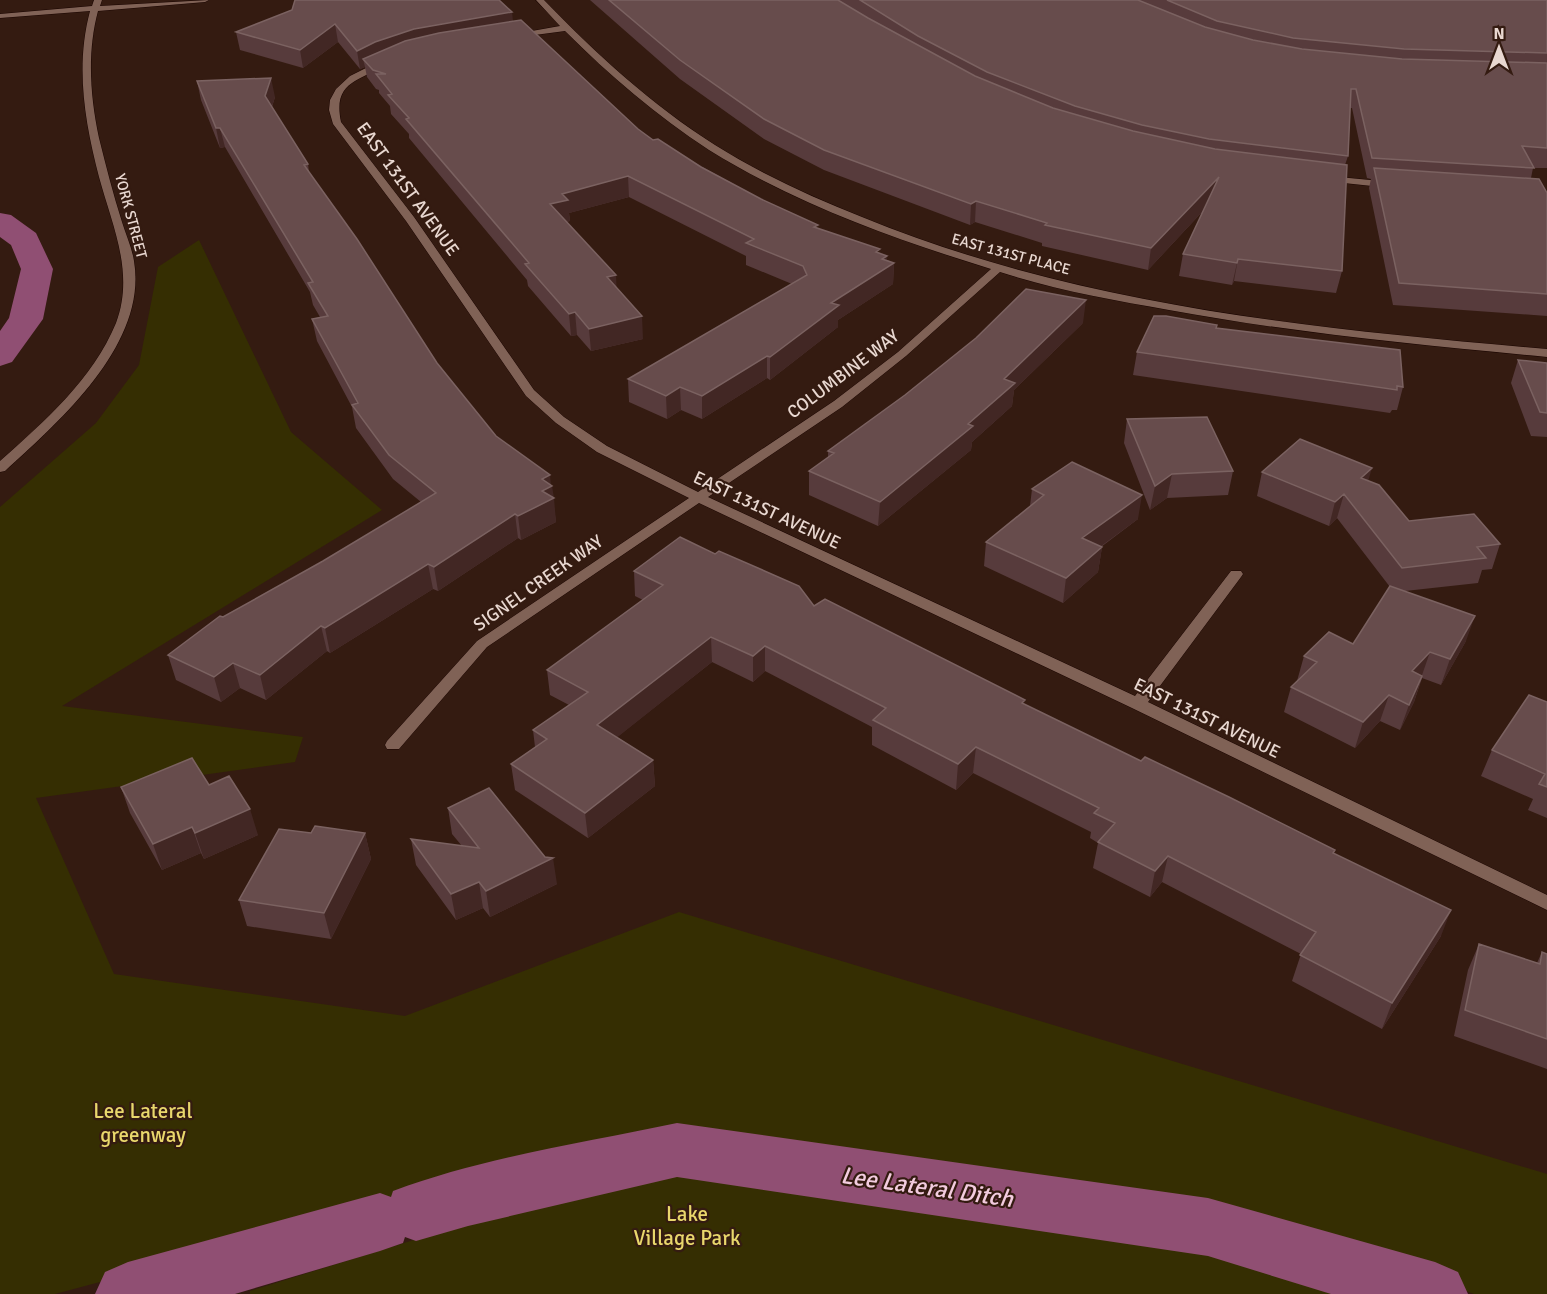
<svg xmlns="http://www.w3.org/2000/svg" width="1547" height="1294" font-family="Signika,sans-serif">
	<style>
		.green { fill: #352e02 }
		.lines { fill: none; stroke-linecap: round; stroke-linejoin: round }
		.canal { fill: #904f73; fill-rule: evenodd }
		.minor-casing { stroke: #1a0501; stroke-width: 1 }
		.minor { fill: #806256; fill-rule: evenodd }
		.wall { fill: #573b3c }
		.shaded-wall { fill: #422724 }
		.building { fill: #674c4c; stroke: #7b6261; stroke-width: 1.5 }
		.labels { text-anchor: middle; stroke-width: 4.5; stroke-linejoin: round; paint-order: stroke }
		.far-street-label { font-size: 15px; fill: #e9d8d1; stroke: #341b11 }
		.street-label { font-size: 18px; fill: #e9d8d1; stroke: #341b11 }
		.near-park-label { font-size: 21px; fill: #e9d76c; stroke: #341b11 }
		.near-water-label { font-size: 24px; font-style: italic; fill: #f3ccdf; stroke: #341b11 }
	</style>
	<rect width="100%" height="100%" fill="#341b11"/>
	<!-- green -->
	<path class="green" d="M199,240L291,432L382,510L62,706L303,737L295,762L36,798L114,974L405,1016L679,912L1547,1174V1294H1474L1280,1222L697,1127L572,1156L55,1294H0V507L96,423L139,365L158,267Z
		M683,1156L1184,1246L1339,1294H250V1291Z"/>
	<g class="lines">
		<!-- canal -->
		<path class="canal" d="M0,213L11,215L36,233L53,269L43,319L12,362L0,366V331L9,318L21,269L11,245L0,237Z
			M677,1123L1208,1198L1435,1262L1458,1272L1468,1294H1331L1208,1256L677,1177L468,1226L416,1241L405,1237L403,1243L380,1251L235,1294H95L105,1272L128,1262L380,1193L391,1197L393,1191C484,1157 583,1143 677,1123Z"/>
		<!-- minor casing -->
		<g class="minor-casing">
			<path id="minor" d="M94,0H102L100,6L209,0L205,2L98,11C87,52 90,96 99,138C106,166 113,194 122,222C126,235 132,248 134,261C148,344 60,421 5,471L0,472V461C44,422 93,379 116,323C135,273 112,225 99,177C85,123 75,67 90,11L0,18V14L92,6Z
				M536,0H544C596,54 652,105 715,145C761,174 812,197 862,217C1079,306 1315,329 1547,349V357C1420,345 1294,333 1169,310C1113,300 1055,290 1000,272L906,356L842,407L708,497L1135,696L1231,571H1241L1243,574L1241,577L1148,702L1547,895V910L1132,708L699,503L487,647L399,749H387L385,745L387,741L477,641L689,498L597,452L556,423L526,396L406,221L333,124L329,110L330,100L336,89L350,76L380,61L387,63C362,82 332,79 341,122L414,217L534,390L564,417L607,446L698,492L834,401L898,352L991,269C894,239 796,204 709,150C657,116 609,75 565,31L512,38L511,36L515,34L560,26Z
				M1328,176L1391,182L1396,185L1391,188L1325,181V177Z"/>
		</g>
		<!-- minor -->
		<use href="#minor" class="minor"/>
	</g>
	<!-- wall -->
	<path class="wall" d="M590,0H1547V168H1533L1531,178L1547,193V316L1393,305L1369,188L1371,179L1367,178L1352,108H1350L1348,156L1345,165L1342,271L1336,293L1234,281L1232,285L1179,276L1183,254L1203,211L1148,270L1042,246V243L975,222L970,225L824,170L764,139L680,79Z
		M292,10L513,21L638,129L653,140L761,199L818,228L880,253L887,260L894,263L893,284L838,320V327L770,380L767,378L702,419L681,410L667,419L629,402L628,379L792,284L746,265V256L629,197L569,213L570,221L566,222L617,288L643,339L591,351L577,335L571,336L528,286L527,280L409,138V134L391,114L390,106L379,93V90L376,89L367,77L365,67L360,69L338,42L303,68L240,50L236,32Z
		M197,81L275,97L272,107L308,164L309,172L437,363L496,436L551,485L556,522L521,540L518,538L438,591L433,589L330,653L327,651L266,700L240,688L221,702L176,680L168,655L223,617L323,561L421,502L393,479L356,428L352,407L317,341L312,319L320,317L313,305L310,292L225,147L220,148L201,100Z
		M1083,323L1014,390L1012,406L972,442L971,450L878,526L809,495V471L828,458V451Z
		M1217,328L1403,387L1397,410H1392L1390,413L1133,375L1137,352Z
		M1518,360L1547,363V437L1531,436L1511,383Z
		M1127,419L1233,471L1228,495L1167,498L1150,510L1124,443Z
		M1262,472L1368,481L1409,521L1500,544L1492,569L1482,570L1478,583L1405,591L1466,641L1441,685L1422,678L1414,702L1400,730L1380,721L1355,748L1284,712L1291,687L1297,681L1304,656L1353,644L1390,587L1337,518L1329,526L1257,496Z
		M1032,489L1138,519L1101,547H1102L1098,572L1063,603L984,566L986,542L1030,506Z
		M634,571L814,606L1024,704L1141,761L1335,850L1334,853L1441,936L1382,1029L1292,981L1301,954L1162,882L1150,897L1093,868L1098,843L1090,838L1091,832L973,773L956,790L872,745V727L765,671L753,682L712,662L617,737L653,760L655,786L588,838L515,790L511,764L535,747L533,730L569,705L550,695L547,670L643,600L635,596Z
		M1547,702V818L1528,810L1533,799L1481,776L1492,750Z
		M209,785L258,835L204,859L201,853L162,870L130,813L121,787Z
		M448,808L557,884L490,917L483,908L456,920L416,865L411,839L462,846L452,834Z
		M311,833H365L371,859L331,939L247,926L239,900Z
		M1479,944L1537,963L1542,952L1547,954V1069L1454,1036L1468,970Z"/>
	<!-- shaded-wall -->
	<path class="shaded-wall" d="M512,12L514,30L363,59L365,67L360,69L357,51L375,42L414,29Z
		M335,24L338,42L303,68L300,50Z
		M271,78L275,97L269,115L265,96Z
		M216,128H220L225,147L220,148Z
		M628,176L629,197L569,213L570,221L552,225L550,204L562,194Z
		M1219,177L1215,198L1148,270L1151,248Z
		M976,201L975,222L970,225L971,204Z
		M887,256L886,268L894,263L893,284L838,320V327L770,380V357L882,259Z
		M1238,259L1234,281L1232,285L1237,263Z
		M616,275L617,297L607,277Z
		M1086,300L1083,323L1014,390L1012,406L972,442L971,450L878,526L880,502L968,424L1004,379Z
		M575,312L577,335L571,336L569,314Z
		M642,316L643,339L591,351L589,329Z
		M767,356V378L702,419V396Z
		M680,387L681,410L667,419L666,396Z
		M1372,468L1365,492L1361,478Z
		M1172,474L1167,498L1150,510L1155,486Z
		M550,475L551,486H552L554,498L556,522L521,540L518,516L542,479Z
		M1344,494L1337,518L1329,526L1335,502Z
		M1142,495L1138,519L1078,563L1082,538Z
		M515,514L518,538L438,591L434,567Z
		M1102,547L1098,572L1063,603L1066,578Z
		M428,564L433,589L330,653L325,628Z
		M1475,616L1466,641L1441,685L1450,659Z
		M321,626L327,651L266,700L260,675Z
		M711,637L712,662L600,751L597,725Z
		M765,646V671L753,682V656Z
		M1430,652L1421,678L1412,671Z
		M233,663L240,688L221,702L214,677Z
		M1422,676L1414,702L1400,730L1409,705Z
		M1389,695L1380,721L1355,748L1363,722Z
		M976,747L973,773L956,790L958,764Z
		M653,760L655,786L588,838L585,813Z
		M250,809L258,835L204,859L195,833Z
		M192,827L201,853L162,870L153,844Z
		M365,833L371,859L331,939L324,913Z
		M1168,856L1162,882L1150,897L1155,871Z
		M553,858L557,884L490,917L486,891Z
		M479,882L483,908L456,920L451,894Z
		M1451,910L1441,936L1382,1029L1392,1003Z"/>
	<!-- building -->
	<path class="building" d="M295,0H499L512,12L414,29L375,42L357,51L335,24L300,50L236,32L292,10Z
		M609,0H838L868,18L975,76L1053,108L1133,131L1215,149L1347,165L1342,271L1238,259L1237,263L1183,254L1219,177L1151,248L1045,225L1047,223L976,201L971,204L824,150L764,119L680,60Z
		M860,0H1138L1205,27L1253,40L1302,49L1402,59L1547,63V148L1522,146L1534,168L1372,158L1356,89H1351L1348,156L1209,139L1142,125L1075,106L987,72L918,36Z
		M1167,0H1547V53L1404,49L1293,38L1217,21Z
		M521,20L638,129L653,140L658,139L701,167L761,199L818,225L814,227L880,249L876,252L887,256L882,259L894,263L831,303L839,305L770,357L767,356L702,396L680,387L666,396L628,379L807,275L803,266L746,243L754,239L628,176L562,194L568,200L550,204L616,275L607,277L642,316L589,329L575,312L569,314L525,264L529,263L406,119L409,118L388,95L392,94L376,74H386L373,70L363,59L405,41L439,33Z
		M271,78L265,96L308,164L304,165L357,239L437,363L496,436L550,475L542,479L552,486L542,491L554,498L518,516L515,514L434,567L428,564L325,628L321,626L260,675L233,663L214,677L168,655L220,616L223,617L323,561L436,493L389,455L352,405L358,403L312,319L328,316L308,283L313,282L220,128H216L197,81Z
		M1374,168L1539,179L1547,193V294L1399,283Z
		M1026,289L1086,300L1004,379L1015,383L968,424L973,426L880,502L809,471L834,453L828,451L905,395L976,338Z
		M1154,316H1166L1217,325L1216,328L1400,350L1403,387L1397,386V390L1137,352Z
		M1518,360L1547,363V413L1540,412Z
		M1207,417L1233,471L1172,474L1155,486L1127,419Z
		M1300,439L1372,468L1361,478L1379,485L1409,521L1474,514L1500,544L1477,547L1486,558L1402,568L1344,494L1335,502L1262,472Z
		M1072,462L1142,495L1082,538L1102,547L1066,578L986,542L1044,495L1032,489Z
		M680,537L715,554L719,551L799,586L814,606L825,599L1025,700L1022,703L1141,761L1145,757L1229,797L1335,850L1333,853L1451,910L1392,1003L1300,955L1316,932L1168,856L1155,871L1098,842L1115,823L1094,813L1099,808L976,747L958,764L873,720L886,708L765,646L753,656L711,637L597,725L653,760L585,813L511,764L547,739L533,730L588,692L547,670L663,585L634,571Z
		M1390,586L1475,616L1450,659L1430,652L1412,671L1422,676L1409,705L1389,695L1363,722L1291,687L1317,662L1304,656L1329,632L1353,644Z
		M1529,695L1547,702V787L1539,784L1545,774L1492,750Z
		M192,758L209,785L229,776L250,809L195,833L192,827L153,844L121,787Z
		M489,788L545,857L553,858L486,891L479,882L451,894L411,839L479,848L448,808Z
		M315,826L365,833L324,913L239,900L279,829L311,833Z
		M1479,944L1540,964L1542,952L1547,954V1039L1465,1010Z"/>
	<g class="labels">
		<!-- far-street labels -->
		<g class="far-street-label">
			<text transform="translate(131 216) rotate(75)" y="5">YORK STREET</text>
			<text transform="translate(1011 254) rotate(15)" y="5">EAST 131ST PLACE</text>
		</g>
		<!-- street labels -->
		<g class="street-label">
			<text transform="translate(408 189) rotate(54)" y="6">EAST 131ST AVENUE</text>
			<text transform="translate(843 374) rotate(-37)" y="6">COLUMBINE WAY</text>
			<text transform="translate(767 510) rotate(25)" y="6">EAST 131ST AVENUE</text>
			<text transform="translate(538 583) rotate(-35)" y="6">SIGNEL CREEK WAY</text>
			<text transform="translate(1207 718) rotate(26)" y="6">EAST 131ST AVENUE</text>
		</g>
		<!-- near-park labels -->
		<g class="near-park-label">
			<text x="143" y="1118">Lee Lateral<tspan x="143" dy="24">greenway</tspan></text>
			<text x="687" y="1221">Lake<tspan x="687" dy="24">Village Park</tspan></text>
		</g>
		<!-- near-water labels -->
		<g class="near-water-label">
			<text transform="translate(927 1187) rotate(8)" y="8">Lee Lateral Ditch</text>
		</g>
	</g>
	<!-- north arrow -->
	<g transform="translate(1499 48)" stroke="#341b11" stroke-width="4.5" paint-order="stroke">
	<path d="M0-4.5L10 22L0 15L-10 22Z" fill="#e9d8d1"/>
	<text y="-9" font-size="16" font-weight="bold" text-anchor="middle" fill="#e9d8d1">N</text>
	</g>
</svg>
